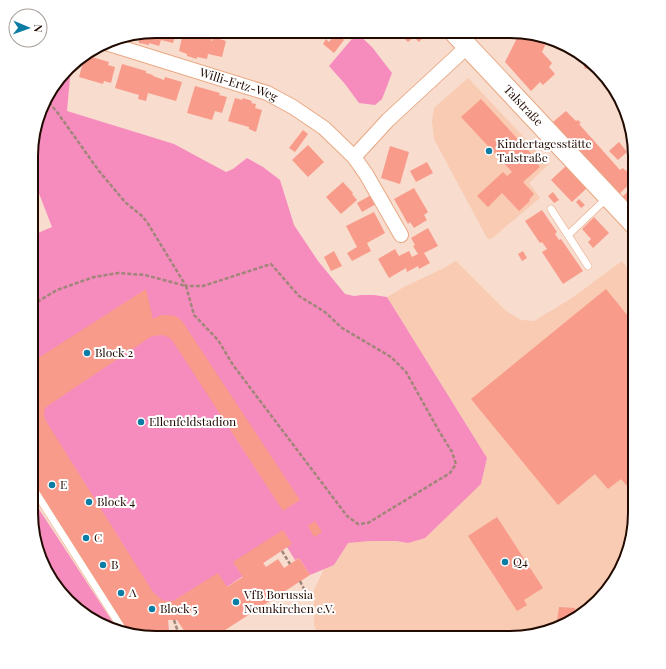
<svg xmlns="http://www.w3.org/2000/svg" width="666" height="669" font-family="'Playfair Display',serif">
	<style>
		.built { fill: #f8cbb2 }
		.green { fill: #f68bbe }
		.building { fill: #f99b8a }
		.lines { fill: none; stroke-linecap: round; stroke-linejoin: round }
		.lane-casing { stroke: #e9a883; stroke-width: 8 }
		.street-casing { stroke: #e9a883; stroke-width: 16 }
		.secondary-casing { stroke: #e9a883; stroke-width: 22 }
		.path { stroke: #a08679; stroke-width: 2.5; stroke-dasharray: 4 2; stroke-linecap: butt }
		.lane { stroke: #fff; stroke-width: 7 }
		.street { stroke: #fff; stroke-width: 14 }
		.secondary { stroke: #fff; stroke-width: 20 }
		.poi-dot { fill: #0b7ca4; stroke: #fff; stroke-width: 1.5 }
		.labels { text-anchor: middle; stroke-width: 4; stroke-linejoin: round; paint-order: stroke }
		.street-label { font-size: 12px; fill: #210a00; stroke: #fff }
		.poi-label { font-size: 12px; fill: #210a00; stroke: #fff; text-anchor: start }
		.rim { fill: none; stroke: #210a00; stroke-width: 2 }
	</style>
	<rect width="100%" height="100%" fill="#f8dccd"/>
	<!-- built -->
	<path class="built" d="M468,78L549,164L529,183L540,198L491,239L487,238L434,139L432,121L434,108Z
		M456,261L506,311L521,320L534,321L572,298L622,261L635,277V521L618,575L586,612L550,631L518,638H320L314,625V590L324,569L334,565L348,543L370,541H396L408,543L481,484L487,458L387,297L404,287L442,269Z"/>
	<!-- green -->
	<path class="green" d="M357,33L372,47L392,73L382,99L375,105L359,103L345,84L329,66Z
		M71,66L67,111L174,144L226,172L233,169L247,158L263,167L280,180L294,225L318,261L345,294L354,296L362,295H374L387,297L487,458L481,484L425,538L408,543L396,541H370L348,543L334,565L310,575L299,558L295,560L287,547L177,620H168L169,638H148L132,633L116,616L31,483L33,235L52,227L33,178V132L48,93Z
		M31,497L112,621L105,625L94,621L57,589L38,553L31,521Z"/>
	<!-- building -->
	<path class="building" d="M156,31H177L173,43L161,40L159,46L149,43V45L139,43V40L131,38V35Z
		M186,31H191L212,37L211,41H212L213,37L226,41L222,57L208,54L207,59L197,57V59L187,56V54L179,51L183,33L185,34Z
		M222,31H235L232,38L221,33Z
		M398,32H428L419,42L414,37L408,42Z
		M520,32H526L548,39L542,52L552,63L549,67L555,74L543,85L540,82L531,91L505,62Z
		M336,33L344,40L334,53L323,44L326,39L329,42Z
		M85,55L109,62L108,65L115,67L111,83L104,81L103,84L79,77Z
		M583,57L593,66L585,69L581,58Z
		M122,64L146,71V73L153,75V76L164,80L165,77L182,82L176,101L148,93L146,101L138,99L139,95L115,88Z
		M195,86L220,93L219,95L227,97L222,113L215,111L212,120L187,113Z
		M235,98L242,100L243,98L252,101L251,103L256,104L255,108L262,110L256,132L249,129V127L228,121Z
		M481,99L537,160L536,162L540,167L523,182L534,194L529,200L530,201L519,211L502,193L488,207L477,196L503,172L507,176L512,172L461,117Z
		M566,111L576,121L578,120L581,123L579,124L620,170L623,168L626,171L629,168L635,174V179L618,195L553,122Z
		M303,130L308,134L295,152L289,148Z
		M619,142L627,152L618,160L609,151Z
		M308,145L324,162L308,177L292,160Z
		M390,146L409,152L400,184L381,178Z
		M427,162L433,173L416,182L410,171Z
		M566,166L587,188L572,202L551,180Z
		M343,182L353,193L352,194L357,200L341,214L326,197Z
		M635,185V213L621,198Z
		M414,188L428,212L424,215L427,220L414,228L410,222L408,224L394,199Z
		M553,192L559,200L554,203L548,196Z
		M371,195L376,204L362,212L357,203Z
		M579,199L585,205L581,208L576,202Z
		M542,210L557,232L555,234L559,240L561,239L583,271L563,284L542,252L547,249L542,242L540,243L525,221Z
		M374,212L385,233L367,243L371,251L352,261L347,253L357,247L346,226Z
		M594,217L609,233L593,248L588,242L591,239L582,229Z
		M428,228L438,246L424,253L430,263L419,269L418,266L407,272L406,268L389,278L378,259L395,249L399,256L409,251L412,257L418,254L413,246L415,245L411,238Z
		M334,251L342,266L331,271L324,257Z
		M523,251L527,258L522,261L518,254Z
		M146,289L153,319L161,315H167L175,316L180,319L184,324L300,500L283,511L174,343L170,338L163,335L152,336L49,405L45,408L44,414L46,421L153,592L161,599L165,601H173L218,573L227,587L243,577L233,562L283,530L292,544L263,563L266,567L278,559L284,568L299,558L310,575L216,636L217,638H189L177,620H168L169,638H148L132,633L116,616L31,483L32,362Z
		M606,289L628,316L635,310V482L628,487L621,479L608,489L595,474L558,505L471,399Z
		M497,517L543,588L524,600L527,605L517,611L468,536Z
		M315,521L322,532L314,537L308,526Z
		M559,607L575,608L574,619L567,622L557,621Z"/>
	<g class="lines">
		<!-- lane casing -->
		<g class="lane-casing">
			<path id="lane" d="M551,209L588,266
				M568,235L608,197
				M31,485L123,630"/>
		</g>
		<!-- street casing -->
		<g class="street-casing">
			<g id="street">
				<path id="s1" d="M106,43L267,93L293,107L324,128L354,157L366,174L401,235"/>
				<path d="M354,157L388,120L468,46"/>
			</g>
		</g>
		<!-- secondary casing -->
		<g class="secondary-casing">
			<g id="secondary">
				<path id="s2" d="M454,32L635,225"/>
			</g>
		</g>
		<!-- path -->
		<path class="path" d="M32,305L57,290L94,277L118,273L145,275L186,286L194,315L218,340L233,365L347,516L358,524L368,523L450,473L456,464L452,452L439,431L406,372L391,357L342,328L325,312L299,296L271,264L203,286H186L147,222L142,216L125,202L99,171L57,112L46,99
			M282,551L290,564
			M300,581L304,589
			M174,620L180,638"/>
		<!-- lane -->
		<use href="#lane" class="lane"/>
		<!-- street -->
		<use href="#street" class="street"/>
		<!-- secondary -->
		<use href="#secondary" class="secondary"/>
	</g>
	<!-- markers -->
	<g class="poi-dot">
		<circle cx="489" cy="151" r="4"/>
		<circle cx="87" cy="353" r="4"/>
		<circle cx="141" cy="422" r="4"/>
		<circle cx="52" cy="485" r="4"/>
		<circle cx="89" cy="502" r="4"/>
		<circle cx="86" cy="538" r="4"/>
		<circle cx="505" cy="562" r="4"/>
		<circle cx="103" cy="565" r="4"/>
		<circle cx="121" cy="593" r="4"/>
		<circle cx="236" cy="602" r="4"/>
		<circle cx="152" cy="609" r="4"/>
	</g>
	<g class="labels">
		<!-- street labels -->
		<g class="street-label">
			<text dy="4" stroke="none"><textPath href="#s1" startOffset="139">Willi-Ertz-Weg</textPath></text>
			<text dy="4" stroke="none"><textPath href="#s2" startOffset="101">Talstraße</textPath></text>
		</g>
		<!-- poi labels -->
		<g class="poi-label">
			<text x="497" y="148">Kindertagesstätte<tspan x="497" dy="14">Talstraße</tspan></text>
			<text x="95" y="357">Block 2</text>
			<text x="149" y="426">Ellenfeldstadion</text>
			<text x="60" y="489">E</text>
			<text x="97" y="506">Block 4</text>
			<text x="94" y="542">C</text>
			<text x="513" y="566">Q4</text>
			<text x="111" y="569">B</text>
			<text x="129" y="597">A</text>
			<text x="244" y="599">VfB Borussia<tspan x="244" dy="14">Neunkirchen e.V.</tspan></text>
			<text x="160" y="613">Block 5</text>
		</g>
	</g>
	<!-- crop -->
	<path d="M0 0H666V669H0ZM156 38H510A118 118 0 0 1 628 156V513A118 118 0 0 1 510 631H156A118 118 0 0 1 38 513V156A118 118 0 0 1 156 38Z" fill="#fff" fill-rule="evenodd"/>
	<path class="rim" d="M156 38H510A118 118 0 0 1 628 156V513A118 118 0 0 1 510 631H156A118 118 0 0 1 38 513V156A118 118 0 0 1 156 38Z"/>
	<!-- north arrow -->
	<g transform="translate(28 28) rotate(92)"><circle r="19" fill="#ffffff" stroke="#a69d99"/>
	<path d="M0-3L7 15L0 10L-7 15Z" fill="#0b7ca4"/>
	<text y="-6" font-size="11" font-weight="bold" text-anchor="middle" fill="#210a00">N</text>
	</g>
</svg>
